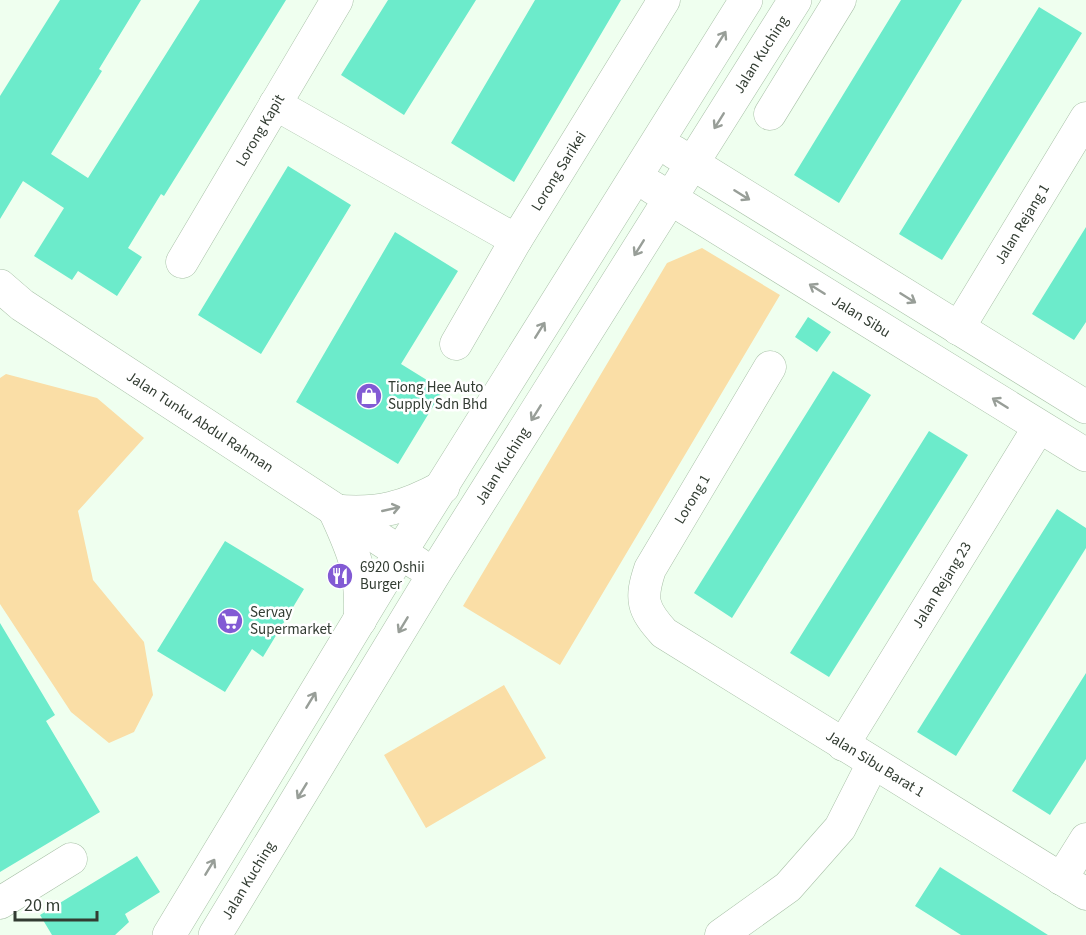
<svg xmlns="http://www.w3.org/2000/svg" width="1086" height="935" font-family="'Source Sans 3',sans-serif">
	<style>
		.green { fill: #fadea6 }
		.building { fill: #6cebcb }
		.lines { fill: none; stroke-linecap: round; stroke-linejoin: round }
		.street-casing { stroke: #a9c1a8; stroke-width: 33 }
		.secondary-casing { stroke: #a9c1a8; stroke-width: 34 }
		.street { stroke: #fff; stroke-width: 32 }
		.secondary { stroke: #fff; stroke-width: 33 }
		.oneway { stroke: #989e98 }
		.labels { text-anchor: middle; stroke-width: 5; stroke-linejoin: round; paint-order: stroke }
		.street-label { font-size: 15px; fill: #323c32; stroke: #fff }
		.poi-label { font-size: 15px; fill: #323c32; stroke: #fff; text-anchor: start }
	</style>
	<rect width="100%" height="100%" fill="#efffef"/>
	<!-- green -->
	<path class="green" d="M702,248L780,295L560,665L463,606L667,263Z
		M6,374L97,398L144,438L78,511L93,580L144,642L153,695L134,732L109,743L71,712L0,604V378Z
		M504,685L546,758L426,828L384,755Z"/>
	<!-- building -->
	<path class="building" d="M60,0H141L99,69L102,71L51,154L88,178L200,0H286L164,196L161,194L128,248L142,257L117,296L78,271L72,280L34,256L64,208L23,181L0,219V96Z
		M388,0H476L404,115L341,75Z
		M535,0H621L514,182L451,143Z
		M901,0H962L839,203L794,175Z
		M1039,7L1082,33L942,260L899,234Z
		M288,166L351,205L261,354L198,315Z
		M1086,227V322L1074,340L1032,314Z
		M395,232L458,271L401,364L443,390L398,464L296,402Z
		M808,317L831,332L817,352L795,337Z
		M833,371L871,395L732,618L694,593Z
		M929,431L968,455L829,677L790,653Z
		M1057,509L1086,528V548L956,756L917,732Z
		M225,541L304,589L263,657L252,649L225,692L157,651Z
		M0,623L55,715L46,721L100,812L0,872Z
		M1086,673V759L1050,815L1012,791Z
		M137,856L160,892L125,914L129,922L115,935H52L40,915Z
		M940,867L1048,935H961L915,906Z"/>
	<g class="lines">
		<!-- street casing -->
		<g class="street-casing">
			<g id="street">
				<path d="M275,104L516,240"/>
				<path d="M770,114L840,0"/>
				<path id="s1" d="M182,262L337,0"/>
				<path id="s2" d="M958,329L1086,118"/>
				<path id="s3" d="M456,344L516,240L664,0"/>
				<path id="s4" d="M770,367L650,569C640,599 642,609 664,633L1086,894"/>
				<path id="s5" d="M843,745L1039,427"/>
				<path d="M1061,879L1086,839"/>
				<path d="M0,903L71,859"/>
				<path d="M721,935L788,887L840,828L873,763"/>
			</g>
		</g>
		<!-- secondary casing -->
		<g class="secondary-casing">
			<g id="secondary">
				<path d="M674,152L1086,407"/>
				<path id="s6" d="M652,187L1086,455"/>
				<path id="s7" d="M0,286L22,305L418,564"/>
				<path d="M335,511C354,552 363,573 360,620"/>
				<path d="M335,511C379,515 404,508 443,487"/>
				<path d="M169,935L400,553L746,0"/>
				<path id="s8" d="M215,935L434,574L795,0"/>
			</g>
		</g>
		<!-- street -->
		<use href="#street" class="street"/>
		<!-- secondary -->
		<use href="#secondary" class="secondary"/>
	</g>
	<!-- one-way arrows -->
	<defs><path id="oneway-shaft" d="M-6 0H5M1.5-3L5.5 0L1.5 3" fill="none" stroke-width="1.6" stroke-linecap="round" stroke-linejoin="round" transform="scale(1.5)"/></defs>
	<g class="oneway">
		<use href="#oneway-shaft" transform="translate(721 39) rotate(-58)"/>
		<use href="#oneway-shaft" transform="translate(719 121) rotate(122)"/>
		<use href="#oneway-shaft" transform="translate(742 195) rotate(32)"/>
		<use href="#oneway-shaft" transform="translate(639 248) rotate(122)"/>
		<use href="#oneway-shaft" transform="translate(817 289) rotate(-148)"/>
		<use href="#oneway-shaft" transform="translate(908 298) rotate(32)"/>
		<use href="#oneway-shaft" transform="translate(540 330) rotate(-58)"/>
		<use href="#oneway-shaft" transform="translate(1000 403) rotate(-148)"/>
		<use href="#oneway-shaft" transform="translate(536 413) rotate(122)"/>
		<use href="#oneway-shaft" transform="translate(391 509) rotate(-13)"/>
		<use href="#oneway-shaft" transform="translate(403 625) rotate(121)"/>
		<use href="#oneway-shaft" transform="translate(311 700) rotate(-59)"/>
		<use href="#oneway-shaft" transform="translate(302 791) rotate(121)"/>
		<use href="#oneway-shaft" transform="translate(210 867) rotate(-59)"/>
	</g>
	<!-- icons -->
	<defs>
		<g id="shop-disc" transform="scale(1.35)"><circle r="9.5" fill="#825ad4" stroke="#fff"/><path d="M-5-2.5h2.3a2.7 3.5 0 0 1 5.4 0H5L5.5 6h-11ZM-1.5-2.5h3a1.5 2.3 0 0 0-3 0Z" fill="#fff"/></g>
		<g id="restaurant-disc" transform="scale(1.35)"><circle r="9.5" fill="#825ad4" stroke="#fff"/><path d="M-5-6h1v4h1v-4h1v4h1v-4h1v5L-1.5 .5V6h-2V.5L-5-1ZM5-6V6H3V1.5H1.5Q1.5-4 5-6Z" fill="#fff"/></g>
		<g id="supermarket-disc" transform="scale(1.35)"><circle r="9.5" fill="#825ad4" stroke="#fff"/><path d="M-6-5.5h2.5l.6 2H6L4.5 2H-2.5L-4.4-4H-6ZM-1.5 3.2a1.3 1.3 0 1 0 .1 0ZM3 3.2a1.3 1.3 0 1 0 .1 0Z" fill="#fff"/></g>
	</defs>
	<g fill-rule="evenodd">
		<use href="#shop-disc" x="369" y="396"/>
		<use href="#restaurant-disc" x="340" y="576"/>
		<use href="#supermarket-disc" x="230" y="621"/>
	</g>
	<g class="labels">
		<!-- street labels -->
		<g class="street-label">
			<text dy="5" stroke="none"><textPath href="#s8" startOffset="1036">Jalan Kuching</textPath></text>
			<text dy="5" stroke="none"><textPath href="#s1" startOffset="153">Lorong Kapit</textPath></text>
			<text dy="5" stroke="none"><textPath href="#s3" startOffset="201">Lorong Sarikei</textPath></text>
			<text dy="5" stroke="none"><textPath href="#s2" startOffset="123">Jalan Rejang 1</textPath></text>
			<text dy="5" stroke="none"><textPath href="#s6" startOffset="246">Jalan Sibu</textPath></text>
			<text dy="5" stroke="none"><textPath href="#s7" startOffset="242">Jalan Tunku Abdul Rahman</textPath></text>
			<text dy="5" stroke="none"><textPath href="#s8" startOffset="550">Jalan Kuching</textPath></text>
			<text transform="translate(692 499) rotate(-59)" y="5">Lorong 1</text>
			<text dy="5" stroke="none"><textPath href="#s5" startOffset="188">Jalan Rejang 23</textPath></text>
			<text dy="5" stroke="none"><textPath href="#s4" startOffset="554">Jalan Sibu Barat 1</textPath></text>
			<text dy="5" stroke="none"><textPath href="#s8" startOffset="64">Jalan Kuching</textPath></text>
		</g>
		<!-- poi labels -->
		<g class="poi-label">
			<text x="388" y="392">Tiong Hee Auto<tspan x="388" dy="17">Supply Sdn Bhd</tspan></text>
			<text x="360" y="572">6920 Oshii<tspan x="360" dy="17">Burger</tspan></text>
			<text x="250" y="617">Servay<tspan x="250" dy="17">Supermarket</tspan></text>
		</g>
	</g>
	<!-- scale -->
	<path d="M15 911v9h82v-9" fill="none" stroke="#323c32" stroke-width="3"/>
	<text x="24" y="911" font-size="18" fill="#323c32" stroke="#ffffff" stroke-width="4.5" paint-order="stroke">20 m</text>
</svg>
